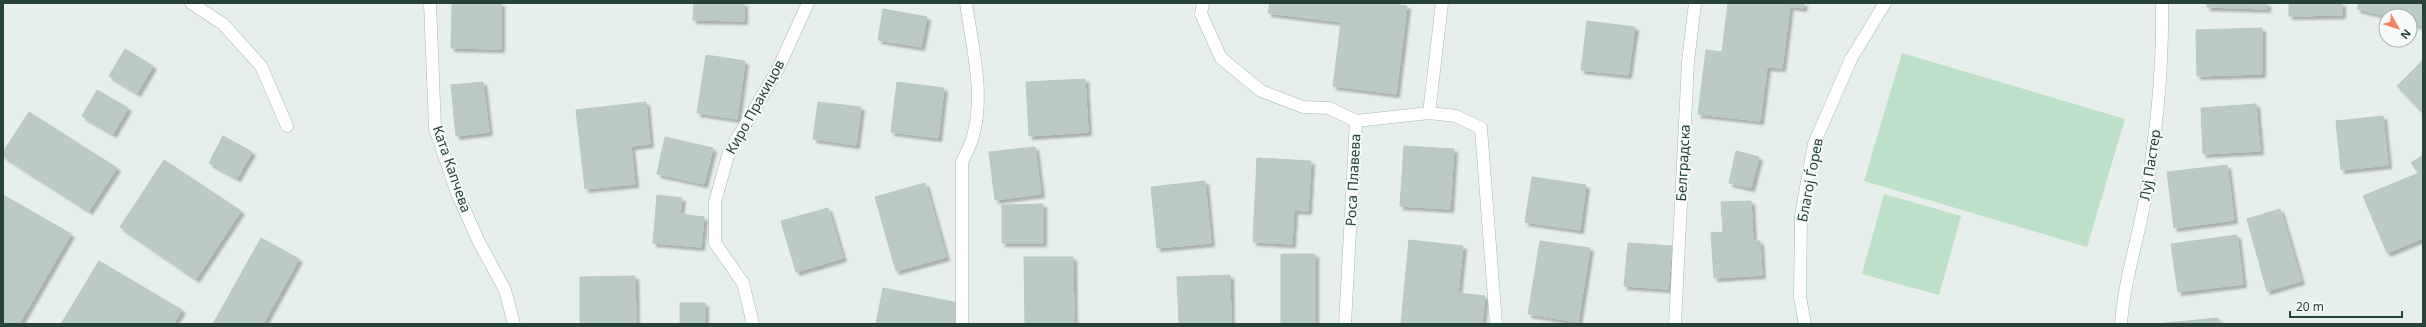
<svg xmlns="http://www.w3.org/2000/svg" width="2426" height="327" font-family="'Noto Sans',sans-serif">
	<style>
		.green { fill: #bfe0c8 }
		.building { fill: #bbcac4; stroke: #b8c9c2; filter: url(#shadow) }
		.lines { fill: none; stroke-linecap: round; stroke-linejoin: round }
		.lane-casing { stroke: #a8b8b2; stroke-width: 13 }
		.street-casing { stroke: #a8b8b2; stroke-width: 13 }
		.secondary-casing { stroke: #a4bbb3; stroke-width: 13 }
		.lane { stroke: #fff; stroke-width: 12 }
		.street { stroke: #fff; stroke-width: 12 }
		.secondary { stroke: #fff; stroke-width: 12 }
		.labels { text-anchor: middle; stroke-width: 4; stroke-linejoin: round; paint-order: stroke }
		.street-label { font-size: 14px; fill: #24423a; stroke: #f7fbf9 }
	</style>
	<defs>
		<filter id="shadow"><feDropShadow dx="3.5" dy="3.5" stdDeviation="1" flood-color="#0004"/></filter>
	</defs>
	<rect width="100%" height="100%" fill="#e6efeb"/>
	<!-- green -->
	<path class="green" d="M1902,53L2125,119L2087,247L1864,181Z
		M1884,194L1961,216L1939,295L1862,274Z"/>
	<!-- building -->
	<path class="building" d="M452,3H501V49L451,48Z
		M694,3H744V21L693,20Z
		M1270,3H1386L1407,6L1396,94L1333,86L1341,22L1268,13Z
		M1728,3H1804L1803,8L1790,6L1782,68L1767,67L1760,121L1698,114L1706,50L1722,52Z
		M2207,3H2267V9L2207,7Z
		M2289,3H2342V15L2289,16Z
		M2359,3H2423L2422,26L2410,23V16H2386L2357,9Z
		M883,9L927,17L921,47L878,40Z
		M1587,21L1635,27L1628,75L1581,70Z
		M2262,28V74L2197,76L2196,30Z
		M125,49L153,66L137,93L109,76Z
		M706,55L745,61L737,119L697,113Z
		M2423,60V113L2397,86Z
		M1085,79L1088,132L1029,136L1026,82Z
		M483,82L489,132L456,136L451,85Z
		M897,82L944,88L938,138L891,132Z
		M97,90L128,108L113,134L82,116Z
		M646,102L650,144L631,146L635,184L585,189L576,110Z
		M818,102L861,107L856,145L813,139Z
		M2256,104L2260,151L2203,154L2201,108Z
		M29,112L117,168L89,211L3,156V152Z
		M2383,116L2388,165L2341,170L2336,121Z
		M223,136L252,152L237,178L209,163Z
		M665,137L713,148L704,184L657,174Z
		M1404,146L1454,149L1450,209L1400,206Z
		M1035,147L1041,194L995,200L989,152Z
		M1736,151L1759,157L1751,188L1729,183Z
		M2423,155V179L2411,163Z
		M1257,158L1311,161L1308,211L1294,210L1292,244L1253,242Z
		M164,160L241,211L196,279L120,227Z
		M2227,165L2234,220L2174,228L2167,172Z
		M2419,173L2423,183V238L2387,253L2363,196Z
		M1532,177L1586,185L1580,230L1525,222Z
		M1205,181L1211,243L1157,248L1151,187Z
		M925,183L946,257L896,271L875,197Z
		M3,195L71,234L19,324H3Z
		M657,195L682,198L680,214L704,217L701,247L653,243Z
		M1751,201L1753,241H1760L1762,275L1714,278L1711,233L1723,232L1721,202Z
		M1043,204V243H1002V205Z
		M828,208L843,258L796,272L781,221Z
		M2280,209L2301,281L2267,291L2247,219Z
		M2237,235L2243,284L2178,292L2171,244Z
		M261,238L299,259L263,324H213Z
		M1409,240L1463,246L1458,293L1485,296L1482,324H1401Z
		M1540,241L1590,248L1578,322L1528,314Z
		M1628,243L1672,246L1668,289L1624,286Z
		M1281,254H1315V324H1281Z
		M1024,257H1073L1074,324H1025Z
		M99,261L182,310L173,324H61Z
		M1230,275L1231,324H1179L1177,277Z
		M635,276L636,324H580V277Z
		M883,288L959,303L955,324H876Z
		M680,303H705V324H680Z
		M2218,318L2219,324H2155Z"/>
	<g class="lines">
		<!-- lane casing -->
		<g class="lane-casing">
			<path id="lane" d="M191,3L223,24L261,66L287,126"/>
		</g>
		<!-- street casing -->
		<g class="street-casing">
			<path id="street" d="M430,3L435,128L457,193L479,242L505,290L514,324
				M1203,3L1201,14L1221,58L1261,91L1303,107L1329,108L1356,121
				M1429,113L1442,3
				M753,324L743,283L715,243V202L729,152L777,71L808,3
				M962,324V162C966,153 971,145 973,136C985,94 972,46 966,3
				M1345,324L1356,121L1429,113L1456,116L1481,128L1496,324
				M1675,324L1688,62L1695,3
				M2121,324C2124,280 2139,237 2146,193C2157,130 2163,67 2162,3"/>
		</g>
		<!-- secondary casing -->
		<g class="secondary-casing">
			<path id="secondary" d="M1805,324L1800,297L1801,215L1814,144L1851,59L1885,3"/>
		</g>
		<!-- lane -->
		<use href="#lane" class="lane"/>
		<!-- street -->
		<use href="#street" class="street"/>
		<!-- secondary -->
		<use href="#secondary" class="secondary"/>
	</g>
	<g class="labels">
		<!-- street labels -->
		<g class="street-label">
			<text transform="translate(755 107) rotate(-61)" y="5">Киро Пракицов</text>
			<text transform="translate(1683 163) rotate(-87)" y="5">Белградска</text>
			<text transform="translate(2150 165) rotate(-81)" y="5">Луј Пастер</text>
			<text transform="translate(452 169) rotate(71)" y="5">Ката Капчева</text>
			<text transform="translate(1353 180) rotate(-87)" y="5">Роса Плавева</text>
			<text transform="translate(1810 180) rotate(-79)" y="5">Благој Ѓорев</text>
		</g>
	</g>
	<!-- border -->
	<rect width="2426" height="327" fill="none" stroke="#24423a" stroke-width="8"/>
	<!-- north arrow -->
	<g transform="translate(2398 28) rotate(129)"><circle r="19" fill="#f7fbf9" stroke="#a3b1ad"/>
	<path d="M0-3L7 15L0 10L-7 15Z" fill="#f4845f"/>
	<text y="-6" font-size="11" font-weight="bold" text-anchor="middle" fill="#24423a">N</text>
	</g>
	<!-- scale -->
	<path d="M2290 311v6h112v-6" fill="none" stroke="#24423a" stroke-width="2"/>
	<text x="2296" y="311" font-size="12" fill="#24423a" stroke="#f7fbf9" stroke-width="3" paint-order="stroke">20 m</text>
</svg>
